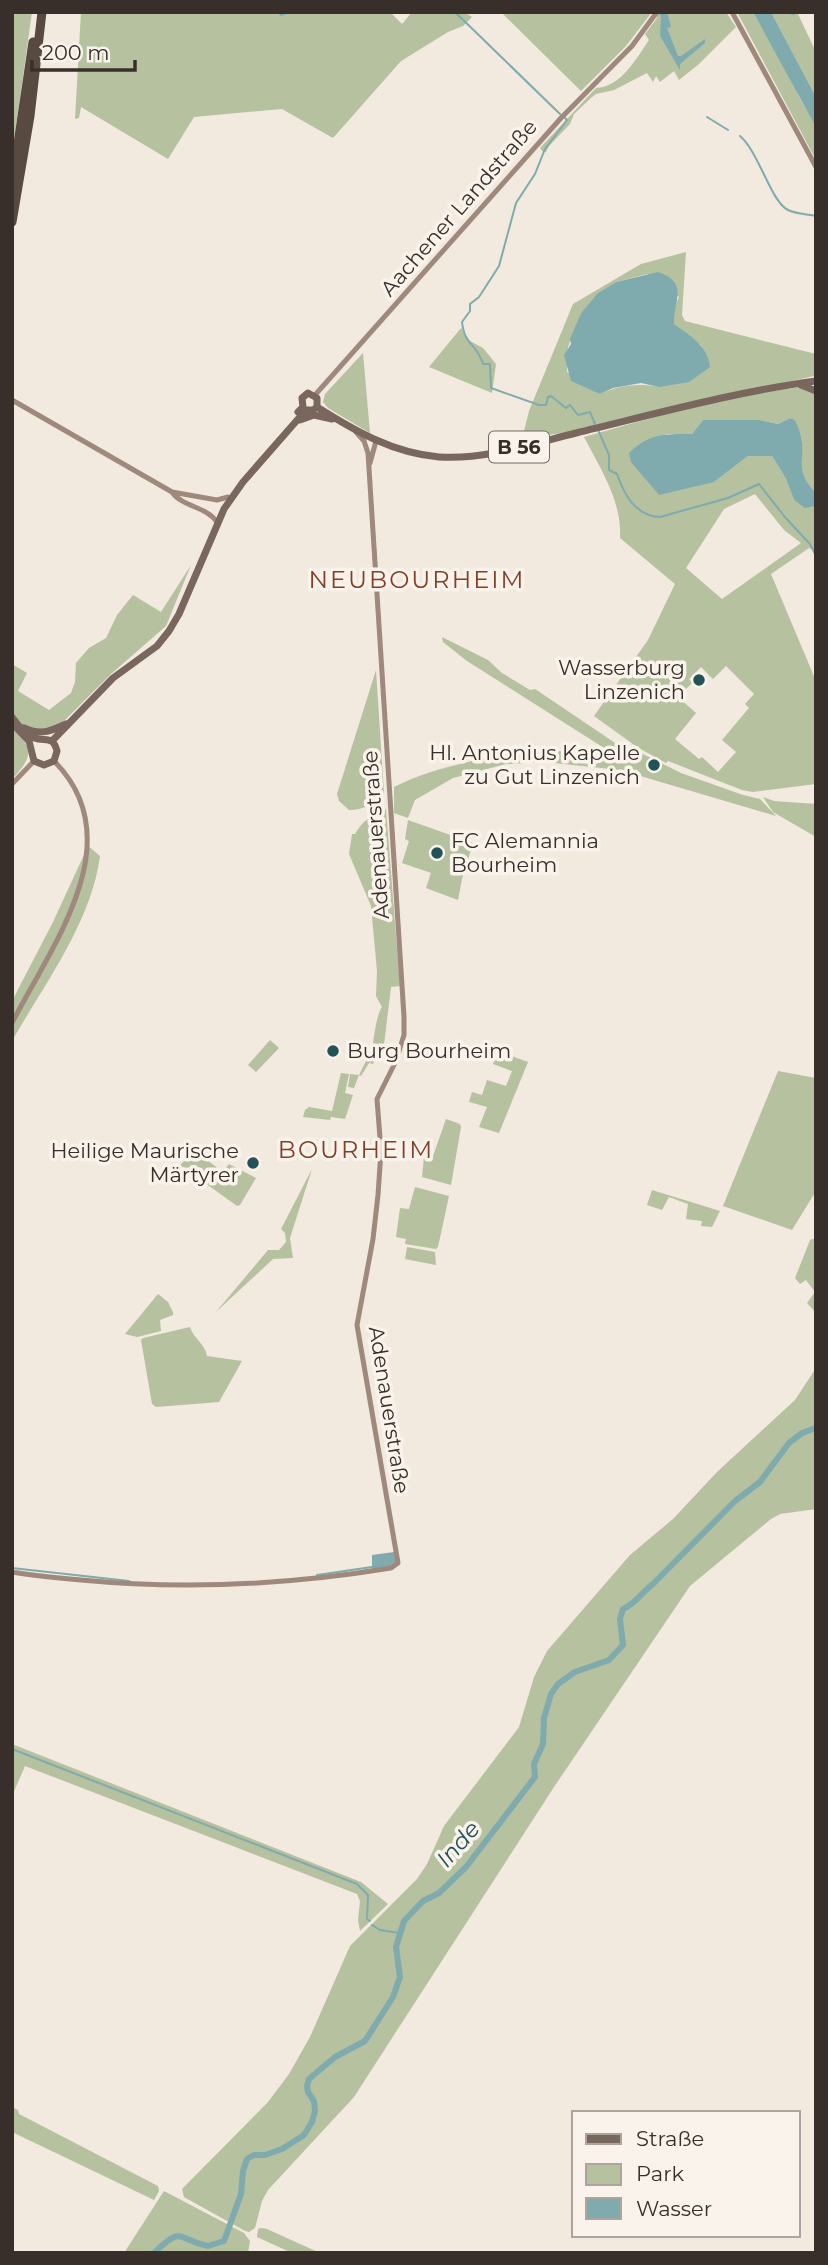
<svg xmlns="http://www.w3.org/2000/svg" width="828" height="2265" font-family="Montserrat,sans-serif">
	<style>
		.green { fill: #b5c19f; fill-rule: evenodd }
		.water { fill: #7fabae }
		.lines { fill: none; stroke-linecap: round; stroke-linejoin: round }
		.stream { stroke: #7fabae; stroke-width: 2 }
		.river { stroke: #7fabae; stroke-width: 6 }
		.secondary { stroke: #9e897c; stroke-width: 5 }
		.primary { stroke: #79665c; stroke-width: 7 }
		.highway { stroke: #584941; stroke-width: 9 }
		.poi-dot { fill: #215358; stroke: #f9f3eb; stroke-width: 2.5 }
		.labels { text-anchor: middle; stroke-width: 7; stroke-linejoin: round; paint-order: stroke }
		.shield { fill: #f9f3eb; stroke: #726a64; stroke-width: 2 }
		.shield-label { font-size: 19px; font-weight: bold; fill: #382f2a }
		.street-label { font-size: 21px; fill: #382f2a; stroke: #f9f3eb }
		.poi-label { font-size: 21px; fill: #382f2a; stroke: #f9f3eb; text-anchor: end }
		.water-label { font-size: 23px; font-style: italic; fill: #215358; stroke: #f9f3eb }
		.quarter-label { font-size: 24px; letter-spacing: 2px; fill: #843e26; stroke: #f9f3eb }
	</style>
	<rect width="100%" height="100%" fill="#f2e9df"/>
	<!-- green -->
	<path class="green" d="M12,12H32L12,154Z
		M81,12H390L402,24L412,12H464L472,17L463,26L448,32L401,61L333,138L282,109L194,117L168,159L81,107L79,118L75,119Z
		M501,12H652L626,46L581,91Z
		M655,12H726L736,27L699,64L679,80L674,71L660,82L656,76L653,82L647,73L614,90L596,94L591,98L574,114L570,124L549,146L546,152H543L540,148L596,88C621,87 636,59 649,40L645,34L657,18Z
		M737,12H753L796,89C800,102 810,112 815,125C818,135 816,149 816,160Z
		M771,12H797L816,52V97Z
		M686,252L682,315L685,321L816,354L814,376L568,432L522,439L529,411L573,304L641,264ZM647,274L679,297L673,311V324L702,346L659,387C638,383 620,385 600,394L567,372L568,347L581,313L595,297L616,282Z
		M461,328L468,340L483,348L496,364L492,393L429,367Z
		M363,353L370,433L328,408L323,402L325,394Z
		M803,387L814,392L816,395V493C793,470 805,461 801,436C800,431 797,425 795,420L790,418L778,424L760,420H703L692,434H665L714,482L748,456H772L786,479L794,500L816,506V547L813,550L809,548L771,574L816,681V784L753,792L742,790L668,761L666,763L637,747L594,716L648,640L675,584L620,538C622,501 601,470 584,437C655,417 729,395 803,387ZM755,494L784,530L801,543L722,599L686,568L724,509ZM726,666L754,694L745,704L749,708L722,740L736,752L718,772L702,757L699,759L675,739L696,713L678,697L692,683L689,679L701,667L713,679Z
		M191,565L166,626L111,674L60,725L47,731L24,727L15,718L12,713V664L27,673L18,691L49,710L71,693L75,682L76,663L89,648L106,638L117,615L133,595L161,612Z
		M442,637L488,660L502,673L530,690L535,689L633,755L635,750L681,773L743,795L760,799L776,816L620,770L545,762L506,764L453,778L415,800L408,818L394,813V787C437,765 506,752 555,751C573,751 591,755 609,758L612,753L467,661L443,642Z
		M376,670L384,793C375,804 363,810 349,810L339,801L337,794Z
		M12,726C33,749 34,756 12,779Z
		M763,797L774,801L816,804V837L773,812Z
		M386,809L400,986L391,987L383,1053L377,1055L373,1064L369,1063L361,1076L359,1075L354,1088L348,1087L350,1074L359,1075L367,1059L363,1058L365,1048L373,1044C374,1035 377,1014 382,1007L376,996L377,971L371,906L349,854L352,834H355C362,821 373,814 386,809Z
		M408,820L473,843L462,879L458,900L426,888L431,873L402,863L409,841L405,839Z
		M88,846L100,856C91,923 45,983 12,1041V1001L53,922Z
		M270,1040L279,1048L256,1072L248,1065Z
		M498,1051L528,1062L499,1133L479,1127L487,1107L469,1102L472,1092L482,1095L487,1080L506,1086L512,1071L493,1064Z
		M778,1071L816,1078V1191L792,1230L723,1206Z
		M341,1073L349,1074L345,1093L353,1095L345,1119L331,1117L330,1120L303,1117L305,1110L309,1107L332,1111Z
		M446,1119L460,1124L461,1127L451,1185L422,1177L424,1157L432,1159Z
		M195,1151L223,1172L229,1164L256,1178L240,1205L237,1206L180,1165Z
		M312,1169L290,1238L293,1258L273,1259L216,1312L268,1250H279L286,1242L285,1233L281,1229Z
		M415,1187L449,1196L438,1247L436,1249L405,1244L406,1239L396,1237L400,1208L409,1209Z
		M652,1190L720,1211L712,1227L701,1226L702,1221L686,1219L688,1204L669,1197L662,1210L647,1205Z
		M813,1239H816V1313L807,1303L815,1292L806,1280L800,1284L795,1278L810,1240Z
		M407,1247L435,1252L436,1265L405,1259Z
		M158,1294L168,1302L173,1312V1315L160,1320L161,1331L137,1337L125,1334Z
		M190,1327C193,1338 206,1345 207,1356L242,1361L219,1402L156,1407L152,1404L141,1340L143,1338Z
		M816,1368V1509L780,1514L771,1519L690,1586L554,1787L354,2097L268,2190L262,2201L255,2228L249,2232L245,2231L184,2197L182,2189L268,2102L289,2074L310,2037L350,1946L417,1879L427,1864L444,1826L519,1727L534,1677L547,1651L630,1555L673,1519L717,1472L795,1400Z
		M12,1744L361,1882L388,1904L360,1931L358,1920L360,1901L357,1894L25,1766L12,1796Z
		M12,2107L18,2110L19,2114L158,2186L159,2191L154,2200L12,2132Z
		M164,2191L244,2233L250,2241L248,2253H124Z
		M261,2228L267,2229L320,2253H292L257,2237L258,2229Z"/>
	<!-- water -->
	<path class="water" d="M658,12H667L671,27L667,28L678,56H681L705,39V43L680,64V70L660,36L661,16Z
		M753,12H771L816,97V127Z
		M658,272C690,283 673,301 674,324C691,337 707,344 710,367L689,382L659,387L641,383L613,388L600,394L571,381L564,355L571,344L570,339L581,313L597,294L616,282Z
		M790,418L795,420C797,425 800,430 801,436C806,462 793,469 816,493L815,506L805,508L794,500L786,479L772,456H748L714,482L659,495L631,462L629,453C650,433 664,434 692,434L703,420H760L778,424Z
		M394,1552L396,1562L390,1566L372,1569V1555Z"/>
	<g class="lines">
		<!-- stream -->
		<path class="stream" d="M278,12L281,15L289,12
			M455,12L560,114
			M783,12L794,14
			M12,13L13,12
			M564,117L567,120L545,149L535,174L516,203L499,266L479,297L470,304V311L462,322C465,347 476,342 483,364H490L491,388L539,405H546L548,397L551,396L566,408L570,405L578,415L590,412L595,424
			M707,117L728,130
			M740,136C759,152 771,202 788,210C796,214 807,214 816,216
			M599,432L609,455V470L617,474C624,494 635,516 660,517L728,498L759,484L784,516L809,543
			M810,544L816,556
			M12,1568L129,1581
			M317,1575L372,1567
			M12,1749L357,1884L368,1895L367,1919L370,1921
			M372,1925L380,1930L399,1933"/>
		<!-- river -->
		<path class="river" d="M154,2253C184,2224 176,2240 208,2246L224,2241L241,2194L243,2171L247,2159L254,2155H265L282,2149L304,2135L312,2122L315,2111L314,2101L308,2092L307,2086L309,2079L335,2057L365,2041L393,1997L400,1977L396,1947L404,1921L423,1901L439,1893L466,1867L535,1777L534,1764L543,1744L544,1718L551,1694L558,1684L575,1672L609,1660L623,1645L620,1619L623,1609C636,1603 642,1592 653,1584L735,1501L760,1482L789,1443L802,1433L816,1428"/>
		<!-- secondary -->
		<path class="secondary" d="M732,12L816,167
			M315,395L561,118L632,46L657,12
			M12,400L172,492L217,500L228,497
			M370,463L376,441
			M172,492C182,507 206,506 217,522
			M12,784L34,761
			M12,1023C52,945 133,840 54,761
			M12,1572C35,1576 58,1578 81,1580C186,1590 287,1585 391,1568L398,1563L357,1325L373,1239L378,1195L381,1151L377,1099L396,1061L404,1035V1017L368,453L364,441L356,432"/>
		<!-- primary -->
		<path class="primary" d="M801,385L816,391
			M317,407C355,431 393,453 439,457C485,460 532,444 576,433C655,414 734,392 816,381
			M298,412L303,407L302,398L308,393L317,398V407
			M300,420L314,415L332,419
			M12,717C17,724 25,735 34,738C46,742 53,735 57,751L54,761L44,765L34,761L29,741L12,723
			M24,728C40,736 51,731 66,724
			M52,741L113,678L157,646L169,631L179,614L224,509L243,482L306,410H313L317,407"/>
		<!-- highway -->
		<path class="highway" d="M12,184L33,42
			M12,222L30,116L42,12"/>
	</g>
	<!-- markers -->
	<g class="poi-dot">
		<circle cx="699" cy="680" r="7"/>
		<circle cx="654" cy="765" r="7"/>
		<circle cx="437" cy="853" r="7"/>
		<circle cx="333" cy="1051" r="7"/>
		<circle cx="253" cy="1163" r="7"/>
	</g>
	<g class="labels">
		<!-- shield labels -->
		<rect class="shield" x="489" y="431.5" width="60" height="31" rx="5"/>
		<g class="shield-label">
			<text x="519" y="454">B 56</text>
		</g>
		<!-- street labels -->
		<g class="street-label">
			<text transform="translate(459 208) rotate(-49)" y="7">Aachener Landstraße</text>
			<text transform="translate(376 835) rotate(-94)" y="7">Adenauerstraße</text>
			<text transform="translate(389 1410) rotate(81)" y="7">Adenauerstraße</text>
		</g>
		<!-- poi labels -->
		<g class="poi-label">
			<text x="685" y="675">Wasserburg<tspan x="685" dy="24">Linzenich</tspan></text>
			<text x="640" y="760">Hl. Antonius Kapelle<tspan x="640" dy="24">zu Gut Linzenich</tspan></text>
			<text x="451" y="848" text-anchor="start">FC Alemannia<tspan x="451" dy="24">Bourheim</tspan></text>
			<text x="347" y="1058" text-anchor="start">Burg Bourheim</text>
			<text x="239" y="1158">Heilige Maurische<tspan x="239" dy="24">Märtyrer</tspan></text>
		</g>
		<!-- water labels -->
		<g class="water-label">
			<text transform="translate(458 1844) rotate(-49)" y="8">Inde</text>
		</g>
		<!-- quarter labels -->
		<g class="quarter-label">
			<text x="417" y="588">NEUBOURHEIM</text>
			<text x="356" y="1158">BOURHEIM</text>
		</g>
	</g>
	<!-- border -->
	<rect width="828" height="2265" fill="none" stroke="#382f2a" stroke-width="28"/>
	<!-- legend -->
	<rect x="572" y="2111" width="228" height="126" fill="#f9f3eb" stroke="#aca59e" stroke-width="2"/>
	<rect x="586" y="2134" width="35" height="10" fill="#79665c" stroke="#aca59e" stroke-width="2"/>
	<text x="636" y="2146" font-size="21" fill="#382f2a">Straße</text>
	<rect x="586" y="2164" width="35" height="21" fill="#b5c19f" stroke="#aca59e" stroke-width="2"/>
	<text x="636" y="2181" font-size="21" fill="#382f2a">Park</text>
	<rect x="586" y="2198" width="35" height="21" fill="#7fabae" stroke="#aca59e" stroke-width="2"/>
	<text x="636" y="2216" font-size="21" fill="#382f2a">Wasser</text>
	<!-- scale -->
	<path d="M32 60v10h103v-10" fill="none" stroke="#382f2a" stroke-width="3.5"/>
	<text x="42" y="60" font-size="21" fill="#382f2a" stroke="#f9f3eb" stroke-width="5" paint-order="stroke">200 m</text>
</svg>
